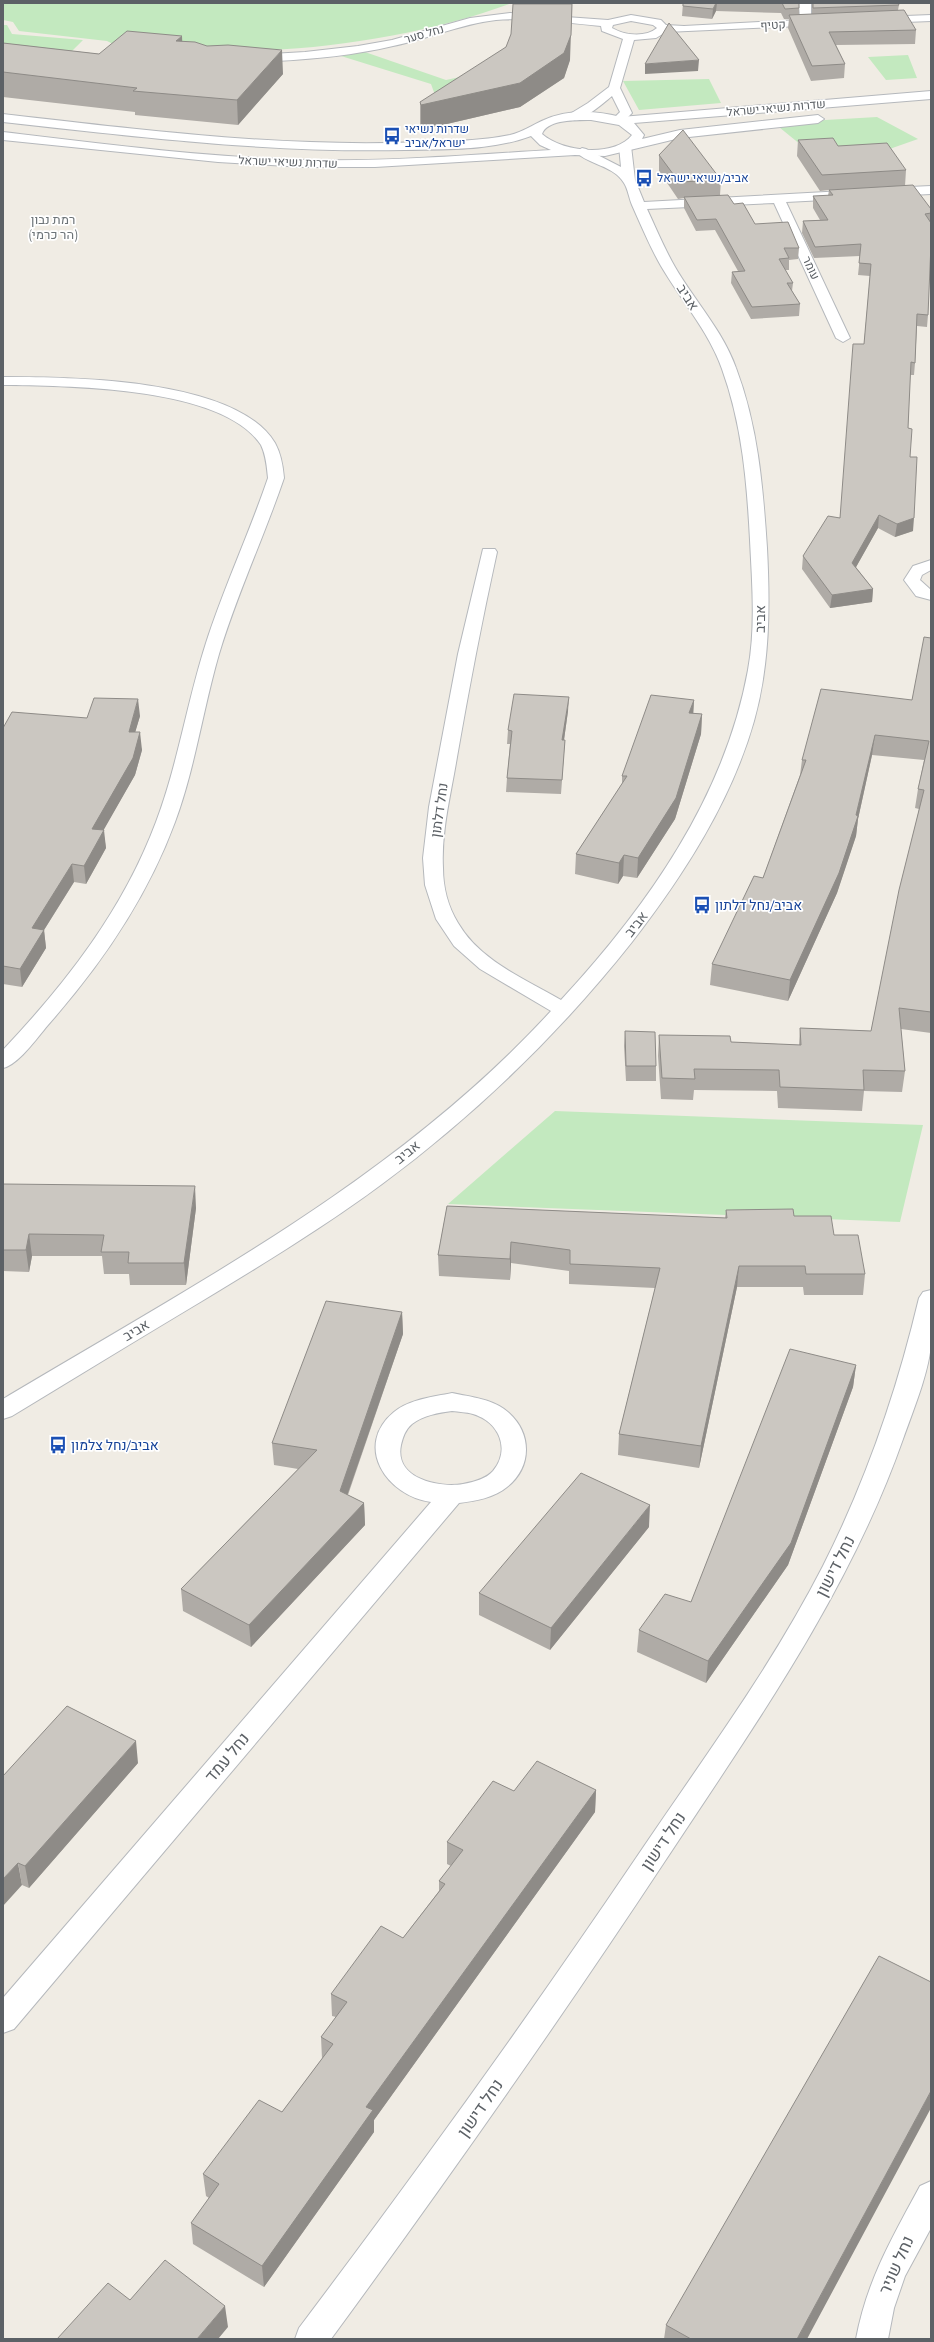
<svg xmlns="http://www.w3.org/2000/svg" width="934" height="2342" font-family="'PT Sans Narrow',Heebo,sans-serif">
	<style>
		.green { fill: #c3e9bf }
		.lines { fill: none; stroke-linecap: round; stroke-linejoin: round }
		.minor-casing { stroke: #b5b8bc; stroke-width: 2 }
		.tertiary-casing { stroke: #b5b8bc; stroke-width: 2 }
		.minor { fill: #fff; fill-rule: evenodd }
		.tertiary { fill: #fff; fill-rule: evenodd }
		.wall { fill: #afaba6 }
		.shaded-wall { fill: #8e8b87 }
		.building { fill: #cbc7c1; stroke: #8e8b87 }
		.labels { text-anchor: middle; stroke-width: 3.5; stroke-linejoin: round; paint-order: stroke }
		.far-street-label { font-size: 12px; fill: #5c6166; stroke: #fff }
		.far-transit-label { font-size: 12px; fill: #164399; stroke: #fff; text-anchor: start }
		.far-neighbourhood-label { font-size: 13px; fill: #6d7478; stroke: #fff }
		.street-label { font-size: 14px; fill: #5c6166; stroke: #fff }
		.transit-label { font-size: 14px; fill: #164399; stroke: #fff; text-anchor: start }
		.near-street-label { font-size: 17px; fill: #5c6166; stroke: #fff }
	</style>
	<rect width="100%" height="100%" fill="#f0ece4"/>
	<!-- green -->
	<path class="green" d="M3,3H512C440,30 346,47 269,50C219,52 167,47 117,46L107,41L19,31L13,22L3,20Z
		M3,25H7L12,34L83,40L72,51L3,44Z
		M362,51L446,80L460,77L435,95L431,84L341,56Z
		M908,55L917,78L886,80L868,57Z
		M709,79L721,103L639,110L623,81Z
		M877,117L918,139L881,152L806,149L774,123Z
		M555,1111L923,1125L900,1222L448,1204Z"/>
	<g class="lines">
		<!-- minor casing -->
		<g class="minor-casing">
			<path id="minor" d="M799,3H811V20L822,21L824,23L822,25L666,32L656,38L634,40L620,88L632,113L622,123L618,124L612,120L620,112L612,96C601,105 582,123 567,120L565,117L588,103L609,87L623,39L602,31L601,26C566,23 531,17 496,20C460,24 428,39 393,46C355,55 315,59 276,61C269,61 252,65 247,58L253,55L305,52L358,46L392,40L470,18L510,13L608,20L631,15L661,20L666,25L684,26L800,20ZM631,21L653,25L657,28C645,38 624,35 612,28L613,25Z
				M931,15V21L880,23L874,20L880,17Z
				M625,142L631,146L635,180L644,202L844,191L850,195L844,199L786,202L850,338L843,342L836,338L774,203L647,209C656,228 664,248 675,267C694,300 723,331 736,368C758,426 763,487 767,548C770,606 770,664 754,721C731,802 683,876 632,942C560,1033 475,1115 382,1184C324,1227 263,1264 202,1301C138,1339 75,1378 12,1416L3,1419V1399C195,1284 398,1178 551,1011L480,969L454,946L436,919L425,885L423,858L429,807L458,654L483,549H495L497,552C482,620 469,688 457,757C451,794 441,831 443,868C443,887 448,907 458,923C480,961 525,979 561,1000C647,907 725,797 748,670C756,627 752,582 750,540C747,482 742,424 722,369C709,332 681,300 661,266C650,247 641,225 632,205C629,198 628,189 624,183C613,165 589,165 576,152L582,148L586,149L621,167L619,146Z
				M931,186V194L888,196L882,192L888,188Z
				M3,377C71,377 236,378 275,443C281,454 283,466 284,478C264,537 237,594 219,654C203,709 195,768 175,822C147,898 101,965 48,1025C37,1038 18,1065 3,1068V1050C67,982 123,910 156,822C178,764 187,702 206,643C224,587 249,534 268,478C267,468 266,455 261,445C222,386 67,386 3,385Z
				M931,560V570L922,575L920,580L931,590V600L916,596L904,580L913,566Z
				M931,1290C931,1308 933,1327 931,1345C928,1375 913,1411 903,1439C849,1593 754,1726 665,1861C558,2023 446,2182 331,2339H295L299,2328C415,2174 528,2018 636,1858C700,1763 771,1668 823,1566C866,1481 897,1391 919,1298L923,1292Z
				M452,1393C471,1397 494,1399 509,1413C532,1434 532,1467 507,1487C494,1498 475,1501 459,1503L14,2029L3,2033V1998L431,1502C387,1496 353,1446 394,1412C410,1399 433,1397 452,1393ZM452,1411C459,1412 466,1412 473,1414C499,1422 511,1449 493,1471C486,1479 474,1482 463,1484C439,1488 394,1479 401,1445C403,1437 405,1430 412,1424C424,1415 438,1413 452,1411Z
				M931,2181V2228L905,2276L894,2308L888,2339H856C867,2280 892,2238 920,2186Z"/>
		</g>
		<!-- tertiary casing -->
		<g class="tertiary-casing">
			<path id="tertiary" d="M931,91V99L634,123L644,135L642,139L680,130L818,115L824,119L818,123L680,138L605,156L575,155L375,167H304L218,162L3,140V132C103,144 203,157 304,160C387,162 469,155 551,150L540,145L531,136C491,151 446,149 405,150C270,153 137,137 3,122V114C142,130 282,148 422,142C451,141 481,141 510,135C523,132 532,125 544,120C568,109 597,111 621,117ZM591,120L619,125L632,135C614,158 562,152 542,134C547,119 578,120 591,120Z"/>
		</g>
		<!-- minor -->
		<use href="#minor" class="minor"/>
		<!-- tertiary -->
		<use href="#tertiary" class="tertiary"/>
	</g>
	<!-- wall -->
	<path class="wall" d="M683,3H799V14H812V3H898L899,5L898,10L916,30L915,44L836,45L845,64L844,78L811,81L788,28L789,19H784L781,13L716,11L712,19L682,16Z
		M182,41L283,74L238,125L135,115V112L3,97V43L99,54Z
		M570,60L564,78L520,107L421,130L420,127V102Z
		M798,140L838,146L906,170L905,186L931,209V255H930L928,315L927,327L917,326L915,363L914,375H910L908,428L910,457L913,531L895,537L878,528L856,567L873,589L872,602L830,608L802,569L803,556L840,518L864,344L870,276L858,275L860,256L814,258L802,233L803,221L820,220L813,208V196H828L829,190L820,191L797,156Z
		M659,155L721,180L720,195L734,204L755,224L799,248L798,259L789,260V270H785L793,283L792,291L800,304L799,316L751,319L731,283L732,272L738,271L715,230L696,231L684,208V198L678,199L659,171Z
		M931,638V1033L901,1029L905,1071L902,1092L864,1091L862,1111L778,1108L777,1091L694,1090L693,1100L661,1099L658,1056L659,1035L731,1042L799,1045L800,1028L871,1031L919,809L915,808L918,789L924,760L872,755L858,819L856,836L837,893L788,1001L710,985L712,964L763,878L800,775L802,760L912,700Z
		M694,700L693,713L702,714L701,734L675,819L637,878L623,876L618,884L575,874L576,854L622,784V776Z
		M568,711L564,740H565L564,754L561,794L506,792L507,778L510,744H507L508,730Z
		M140,716L135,732L142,750L135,775L103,830L106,848L86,884L74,882L44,930L46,948L22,987L3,984V728L87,718Z
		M625,1031L656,1066V1081H626L624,1046Z
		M3,1184L196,1208L186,1285H130L129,1274H104L102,1256H32L29,1272L3,1271Z
		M447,1206L725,1218L726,1210L794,1216L834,1235L865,1274L863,1295H804L803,1287H737L699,1468L618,1455L619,1434L655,1288L569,1284V1271L511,1263L510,1280L439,1276L438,1255Z
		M402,1312L403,1334L348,1495L364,1503L365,1525L251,1647L183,1611L181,1589L298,1469L274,1465L272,1443Z
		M856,1365L853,1387L788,1565L706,1683L637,1652L639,1630L691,1602Z
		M649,1527L550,1650L479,1615V1593Z
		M138,1763L29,1888L22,1885L3,1776Z
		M596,1790L595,1812L374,2120V2132L264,2287L193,2244L191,2223L209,2198L206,2196L203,2174L282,2112L322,2059L321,2037L336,2017L332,2016L331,1994L403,1938L439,1891V1881L451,1866L447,1864V1842L514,1791Z
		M666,2325L807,2339H664Z"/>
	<!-- shaded-wall -->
	<path class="shaded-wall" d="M716,3H717L716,11L712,19L713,9Z
		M572,4L570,60L564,78L520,107L421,130V105Z
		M182,36L183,61L176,41Z
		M282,50L283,74L238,125L237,100Z
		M699,60L698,71L645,74V64Z
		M879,515L878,528L851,576L852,563Z
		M914,518L913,531L895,537L897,524Z
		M873,589L872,602L830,608L832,595Z
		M569,697L568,711L562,754V740Z
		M138,699L140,716L130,750L129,732Z
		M694,700L693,719L689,713Z
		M702,714L701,734L675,819L637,878L638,858Z
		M140,732L142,750L135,775L94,847L92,829Z
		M875,735L872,755L858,819L856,836L837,893L788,1001L790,980L856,815Z
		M104,830L106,848L86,884L84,866Z
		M624,855L623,876L618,884L619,863Z
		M72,864L74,882L34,946L32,928Z
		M44,930L46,948L22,987L20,969Z
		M195,1186L196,1208L186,1285L184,1263Z
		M29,1234L32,1256L29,1272L26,1250Z
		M511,1242V1263L510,1280V1259Z
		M739,1266L737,1287L699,1468L701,1446Z
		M402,1312L403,1334L341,1513L340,1491Z
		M856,1365L853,1387L788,1565L706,1683L708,1661Z
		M364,1503L365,1525L251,1647L249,1625Z
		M650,1505L649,1527L550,1650L551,1628Z
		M136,1741L138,1763L29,1888L25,1866Z
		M596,1790L595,1812L374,2120V2132L264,2287L262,2266L366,2107Z
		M18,1863L22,1885L3,1906V1879Z
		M931,2091V2108L807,2339H797Z
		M225,2306L228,2327L218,2339H197Z"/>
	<!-- building -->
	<path class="building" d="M683,3H716L713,9L683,6Z
		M782,3H799V8L785,9Z
		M813,3H898L899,5L813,8Z
		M513,4H572L571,35L564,53L520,83L421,105L420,102L506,47L511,34Z
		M904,10L916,30L829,32L845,64L812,66L789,15Z
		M669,23L699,60L645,64Z
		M127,31L182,36L176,41L195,42L207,46L228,45L282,50L237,100L133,91L137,88L3,72V43L99,54Z
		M683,130L721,180L679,182L659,155Z
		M833,138L838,146L887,143L906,170L822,175L798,140Z
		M913,185L931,209V213L925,214L931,223V244L928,315L917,314L915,363L911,362L908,428L912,429L910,457H917L914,518L897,524L879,515L852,563L873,589L832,595L803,556L828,516L840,518L853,344H864L871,264L859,263L861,244L815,247L803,221L828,220L813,196L833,195L829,190Z
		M728,195L734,204L743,203L755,224L788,222L799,248H784L789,258L779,259L793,283H787L800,304L752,307L732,272L745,271L716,219L697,220L684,197Z
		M924,637L931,638V1012L899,1008L905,1071L863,1070L864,1090L780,1087L779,1070L694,1069L695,1079L662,1078L659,1035L730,1036L731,1042L801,1045L800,1028L871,1031L899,890L924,790L918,789L929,741L875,735L856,815L858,816L839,873L790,980L712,964L754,876L763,878L806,760H802L821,689L912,700Z
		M514,694L569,697L562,740H565L562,780L507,778L512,731L508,730Z
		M651,695L694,700L689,713L702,714L676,798L638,858L624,855L619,863L576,854L627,776H622Z
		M94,698L138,699L129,732H140L133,758L92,829L104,830L84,866L72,864L32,928L44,930L20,969L3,966V728L12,712L87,718Z
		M625,1031L655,1032L656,1066H626Z
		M3,1184L195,1186L184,1263H128L129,1252H101L104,1235L29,1234L26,1250H3Z
		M447,1206L727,1218L726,1210L793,1209L794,1216H831L834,1235H858L865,1274H806L805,1266H739L701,1446L619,1434L660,1268L570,1264V1250L511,1242L510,1259L438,1255Z
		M326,1301L402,1312L340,1491L364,1503L249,1625L181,1589L317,1450L272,1443Z
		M790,1349L856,1365L791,1543L708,1661L639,1630L665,1594L691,1602Z
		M581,1473L650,1505L551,1628L479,1593Z
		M67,1706L136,1741L25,1866L18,1863L3,1879V1776Z
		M537,1761L596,1790L366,2107L373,2110L262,2266L191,2223L219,2184L203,2174L259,2100L282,2112L333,2044L321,2037L347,2002L331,1994L381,1926L403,1938L445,1884L439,1881L463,1850L447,1842L493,1781L514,1791Z
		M879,1956L931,1982V2091L797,2339H691L666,2325Z
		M165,2260L225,2306L197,2339H57L108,2283L130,2300Z"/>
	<!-- icons -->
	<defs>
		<g id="bus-bare" transform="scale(1.38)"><path d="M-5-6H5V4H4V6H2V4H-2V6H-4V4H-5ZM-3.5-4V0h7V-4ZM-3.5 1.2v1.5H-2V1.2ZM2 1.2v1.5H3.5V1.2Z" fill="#1a4fb4" stroke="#fff" stroke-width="2.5" paint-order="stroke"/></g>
	</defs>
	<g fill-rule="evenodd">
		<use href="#bus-bare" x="392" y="136"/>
		<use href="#bus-bare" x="644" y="178"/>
		<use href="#bus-bare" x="702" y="905"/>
		<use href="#bus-bare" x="58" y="1445"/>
	</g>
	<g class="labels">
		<!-- far-street labels -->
		<g class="far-street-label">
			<text transform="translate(773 25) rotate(-3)" y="4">קטיף</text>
			<text transform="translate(424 34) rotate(-16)" y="4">נחל סער</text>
			<text transform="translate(776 108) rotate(-5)" y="4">שדרות נשיאי ישראל</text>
			<text transform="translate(288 162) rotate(2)" y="4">שדרות נשיאי ישראל</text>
			<text transform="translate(811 268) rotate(65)" y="4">עומר</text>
		</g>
		<!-- far-transit labels -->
		<g class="far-transit-label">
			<text x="405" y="133">שדרות נשיאי<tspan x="405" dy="14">ישראל/אביב</tspan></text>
			<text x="657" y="182">אביב/נשיאי ישראל</text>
		</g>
		<!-- far-neighbourhood labels -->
		<g class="far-neighbourhood-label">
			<text x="53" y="224">רמת נבון<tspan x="53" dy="15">(הר כרמי)</tspan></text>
		</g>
		<!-- street labels -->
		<g class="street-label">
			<text transform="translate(688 297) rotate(57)" y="5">אביב</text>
			<text transform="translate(760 619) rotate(-89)" y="5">אביב</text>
			<text transform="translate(439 810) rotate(-82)" y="5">נחל דלתון</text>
			<text transform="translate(636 924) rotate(-52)" y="5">אביב</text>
			<text transform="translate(407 1152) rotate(-39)" y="5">אביב</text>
			<text transform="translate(136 1330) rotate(-31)" y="5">אביב</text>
		</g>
		<!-- transit labels -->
		<g class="transit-label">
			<text x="715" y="910">אביב/נחל דלתון</text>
			<text x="71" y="1450">אביב/נחל צלמון</text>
		</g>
		<!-- near-street labels -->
		<g class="near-street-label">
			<text transform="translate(835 1566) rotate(-63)" y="6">נחל דישון</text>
			<text transform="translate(227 1757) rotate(-50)" y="6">נחל עמד</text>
			<text transform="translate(663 1841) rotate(-56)" y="6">נחל דישון</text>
			<text transform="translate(480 2108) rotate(-55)" y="6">נחל דישון</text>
			<text transform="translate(896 2265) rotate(-66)" y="6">נחל שניר</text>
		</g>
	</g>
	<!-- border -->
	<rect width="934" height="2342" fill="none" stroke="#5c6166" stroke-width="8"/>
</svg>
